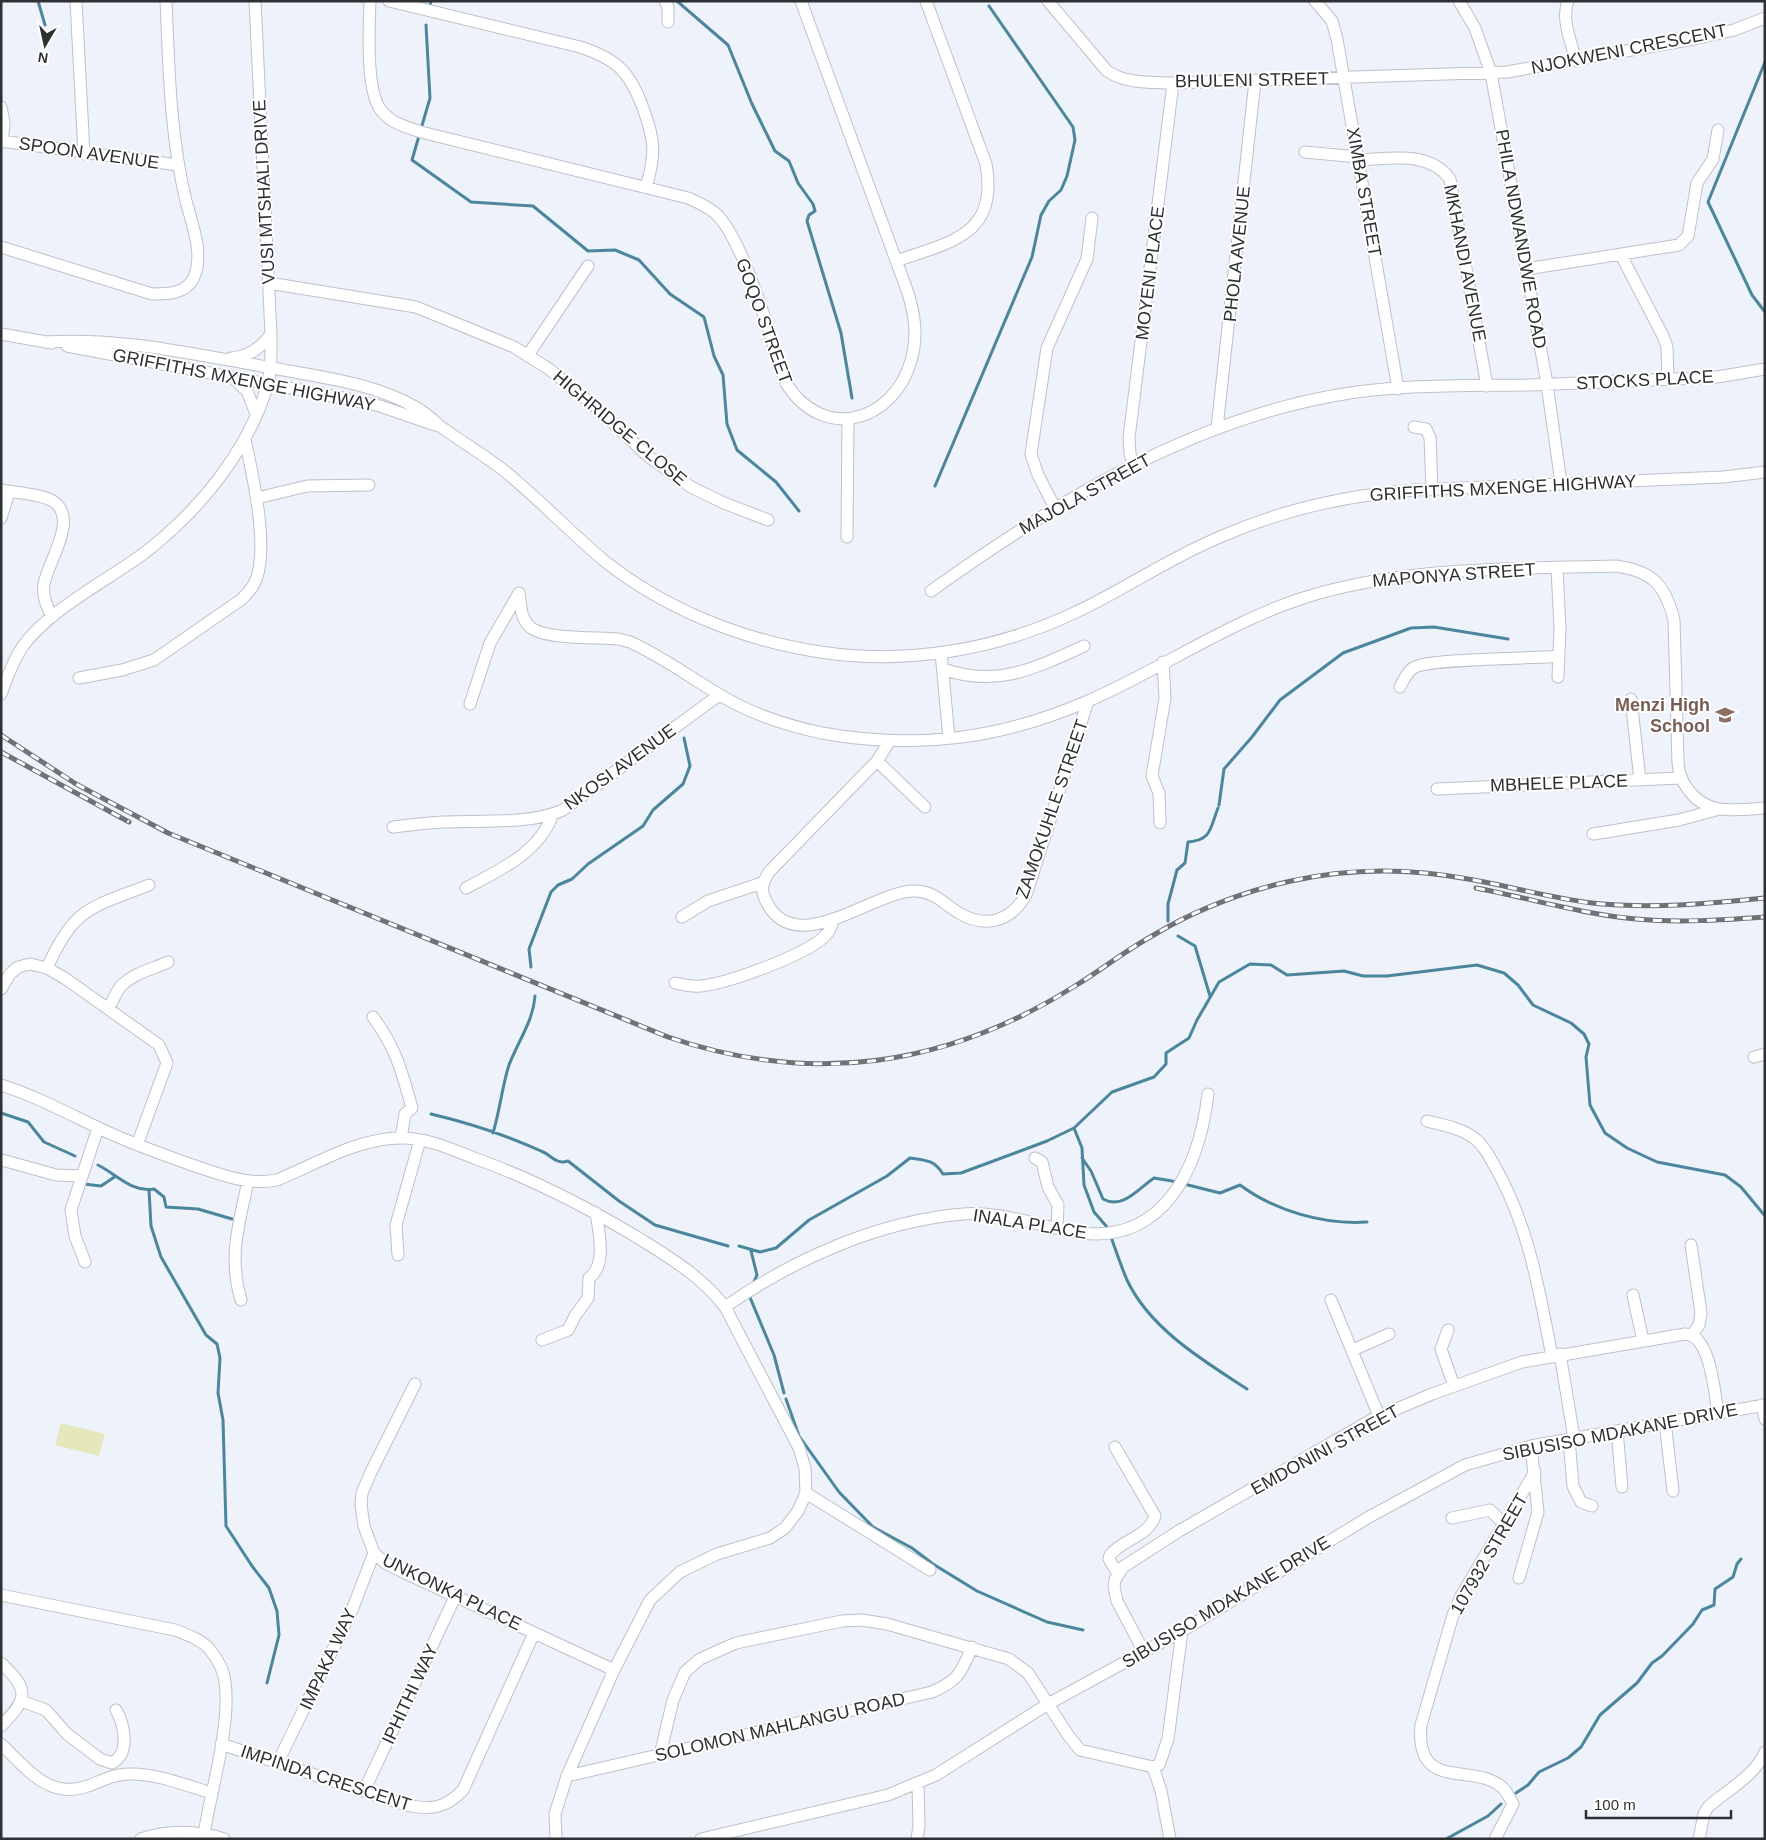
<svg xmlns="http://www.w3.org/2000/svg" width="1766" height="1840" font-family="Arial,sans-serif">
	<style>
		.garden { fill: #e5e8ba }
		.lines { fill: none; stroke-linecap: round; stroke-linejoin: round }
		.stream { stroke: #4b869d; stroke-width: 3 }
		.minor-casing { stroke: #bdc1ca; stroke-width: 13 }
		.minor { stroke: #fff; stroke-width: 11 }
		.rail-casing { stroke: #6f7277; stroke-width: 5 }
		.rail { stroke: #fff; stroke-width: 3; stroke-dasharray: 9; stroke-linecap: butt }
		.labels { text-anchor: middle; stroke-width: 4; stroke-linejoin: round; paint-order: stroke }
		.street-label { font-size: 18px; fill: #2e3033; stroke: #fff }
		.education-label { font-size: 18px; font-weight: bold; fill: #785e54; stroke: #fff; text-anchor: end }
	</style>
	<rect width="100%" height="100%" fill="#eef2fb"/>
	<!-- garden -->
	<path class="garden" d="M61,1423L105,1434L99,1456L55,1445Z"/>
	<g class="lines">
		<!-- stream -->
		<path class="stream" d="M38,1L45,25
			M677,1L728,45L752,104L775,151L789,161L798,183L813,204L815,211L809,215L807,221L841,333L852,398
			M430,5L431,1
			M426,25L430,98L412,160L471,202L533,206L588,251L615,250L639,260L670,294L704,317L714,356L723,375L727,424L737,450L776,482L799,511
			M1765,62L1708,202L1752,295L1765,312
			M935,486L1032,257L1041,215L1049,201L1061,190L1067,176L1075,140L1073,127L989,6
			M1219,805L1224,769L1252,737L1280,700L1343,653L1411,628L1434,627L1508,639
			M1168,921V904L1177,870L1185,863L1188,842C1212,840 1210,828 1218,808
			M1178,936L1195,946L1210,996
			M531,967L529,949L551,892L558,885L572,879L588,864L643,826L653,810L683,784L690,766L684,738
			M1,1113L28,1122L44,1142L75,1156
			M431,1114C469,1123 506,1135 541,1151C552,1155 555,1165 568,1161L619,1201L655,1225L728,1246
			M1074,1128L1082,1148L1084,1185L1094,1212L1107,1227
			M493,1133C500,1110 502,1087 509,1065C518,1041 533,1022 535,996
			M1082,1158L1091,1171L1103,1199C1123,1210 1139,1188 1154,1178L1178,1182
			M98,1165C116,1174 132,1193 154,1189L164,1197L166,1207L198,1209L232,1219
			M84,1184L101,1186L116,1176
			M1184,1184L1220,1193L1240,1185C1275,1211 1324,1225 1367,1222
			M149,1190L151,1226L161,1257L206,1335L217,1344L220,1358L218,1393L223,1420L226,1526L252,1566L269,1588L277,1611L279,1635L267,1683
			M1111,1237C1116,1251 1121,1266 1127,1280C1150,1329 1204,1361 1247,1389
			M739,1246L760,1252L776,1248L809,1220L887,1176L910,1158C926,1160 934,1160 943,1174L961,1173L1047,1141L1074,1128L1112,1092L1154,1077L1166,1064V1053L1189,1038L1197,1020L1219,982L1250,964L1271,965L1287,975L1344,971L1363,976H1387L1477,965L1504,973L1518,985L1533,1005L1571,1023L1584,1034L1589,1044L1586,1057L1590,1105L1605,1133L1627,1148L1657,1162L1725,1175L1741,1187L1765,1216
			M751,1251L757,1275L753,1284
			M749,1295L774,1355L784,1393
			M786,1399L799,1436L839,1492L873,1527L912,1548L933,1564L977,1591L1047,1622L1083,1630
			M1516,1793L1528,1785L1539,1772L1568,1758L1581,1747L1600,1715L1637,1683L1652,1663L1662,1656L1693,1624L1702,1610L1714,1605L1715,1589L1733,1577L1737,1564L1741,1559
			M1446,1839L1488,1816L1501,1804"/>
		<!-- minor casing -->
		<g class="minor-casing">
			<path id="minor" d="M76,1L84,154
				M370,1C369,27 366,89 380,109C390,123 406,127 421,132L688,198C697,202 707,206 715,213C744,238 772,344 786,383C822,442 893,423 911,361C918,337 915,316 908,293L801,1
				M389,1L580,47C617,59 630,72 643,108C655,140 656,154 646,187
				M665,1L668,7V22
				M1048,1L1107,71C1126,84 1151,82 1173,83L1507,72L1694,39L1734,30L1765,18
				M1315,1L1332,21L1337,39L1398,389
				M1459,1L1475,28L1491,73L1547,384L1561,483
				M1568,1C1561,19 1571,41 1575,58
				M1,107L4,123L2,142
				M1,141L178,165
				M1305,152L1358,157
				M1359,160C1390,159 1429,150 1450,179L1487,386
				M1,247L152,294C167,294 185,294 193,279C205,256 192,224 186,201C170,135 169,69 166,1
				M1621,255L1663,336L1667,347L1668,379
				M896,261C951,242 999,235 986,164L926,1
				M1526,269L1679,245L1688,236L1697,183L1713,159L1718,130
				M269,283L416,307L514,347L549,369L598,409L649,457L691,487L724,503L768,520
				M1,334L52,343
				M45,342C120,337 193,354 267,367C318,377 372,382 417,408C426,413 433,420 441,427C461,441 482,454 502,469C537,497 568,530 602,559C664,609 742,640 820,652C906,665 996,650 1074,613C1124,590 1169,558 1220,537C1281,510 1348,495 1415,490L1723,477L1765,472
				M67,346L348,399L380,406L435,425
				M528,355L588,266
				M231,358C249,357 261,348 271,334
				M232,377L247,391L256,414
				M1414,427L1426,429L1430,438L1432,489
				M1217,428L1255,81
				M1133,464L1130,454L1129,438L1173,83
				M1,490C17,493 36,493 51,500C81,516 48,561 44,584C42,597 47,606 52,617
				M257,498L307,486L369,485
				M1056,510L1038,475L1031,454L1047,348L1087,259L1092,218
				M1,518L9,492
				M847,537L848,420
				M1557,568L1560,628L1558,677
				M931,591C1051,505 1185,423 1332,396C1396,384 1463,386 1528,385C1591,383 1654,380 1717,377L1765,369
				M519,593C521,605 520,617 529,626C542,640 598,637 618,639L630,642C668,659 701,686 738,705C764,718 794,727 822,733C915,750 1001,739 1088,701C1160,670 1225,624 1300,599C1401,566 1511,569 1616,566C1652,571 1665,584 1674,620L1678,763C1679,773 1681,780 1687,788C1706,816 1735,810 1765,808
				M941,653L949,738
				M943,669C997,688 1035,668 1084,646
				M79,678L122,670L154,660L242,599C246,594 251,590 254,584C271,552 252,473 245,439
				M1400,687C1403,681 1407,672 1413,668C1428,658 1532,659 1559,656
				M1,694C7,678 13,660 23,646C49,610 106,581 143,554C198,512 249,451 268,383C272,367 271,350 271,334L255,1
				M1631,699L1640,780
				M470,704L490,643L519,593
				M889,742L877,761L769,872C762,883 760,891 767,903C796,958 870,894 912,891C934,890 942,903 959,913C986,929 1011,921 1026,895L1088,701
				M877,761L925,807
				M1437,789L1680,778
				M1160,823L1159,793L1152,776L1165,698L1163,662
				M393,827C409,825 426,823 443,822C479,820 530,825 563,810L719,695
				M1593,834L1679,820L1716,810
				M466,888C500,870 540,852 553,814
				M682,917L708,901L762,883
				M47,968C74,907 90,908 149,885
				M675,983C684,985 692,987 701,986C729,983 806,955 825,936C830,931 832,926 833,919
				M1,989L10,974L18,967L30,964L47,968L66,979L159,1045L167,1063L137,1145
				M108,1008C114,1001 115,992 122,985C134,973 153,969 168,962
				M373,1017C396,1048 402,1072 412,1108L405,1114L401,1138
				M1754,1057L1765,1054
				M1,1085C36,1096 69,1114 103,1130C132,1144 162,1154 192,1165C219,1174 248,1186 277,1180C316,1164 358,1138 401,1138C427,1138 451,1149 474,1158C533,1179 587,1207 640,1239C672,1259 702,1277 725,1307L799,1448L805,1468L806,1493L798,1511L785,1528L770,1538L717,1554L680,1572L650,1600L614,1670L567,1776L555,1814L556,1839
				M1427,1121C1442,1125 1461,1128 1474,1138C1485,1146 1491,1160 1498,1172C1530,1231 1539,1291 1552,1356
				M1035,1158L1042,1162L1048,1187L1058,1205L1057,1228
				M2,1160L56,1175L81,1176
				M1691,1245L1701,1313L1699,1325L1692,1335
				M398,1255L396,1225L420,1140
				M85,1262L75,1236L71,1210L98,1128
				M1633,1295L1643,1341
				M241,1300C228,1257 239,1224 248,1181
				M1331,1300L1379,1416
				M725,1307C794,1259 879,1221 963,1214C1001,1211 1038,1226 1074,1232C1163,1247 1199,1169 1208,1094
				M1448,1330L1441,1349L1454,1386
				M542,1340L568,1330L575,1316L588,1298L589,1278C607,1265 599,1233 596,1213
				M1353,1350L1389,1334
				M1560,1354L1574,1438
				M415,1384L371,1472L362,1493L361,1505L364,1526L374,1553L385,1563L401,1571L614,1670
				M1762,1405L1765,1419
				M1665,1422L1673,1491
				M1617,1431L1622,1487
				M1569,1439L1573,1486L1581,1502L1592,1506
				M1115,1447L1155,1516C1148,1537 1123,1539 1110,1555L1109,1559L1118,1574
				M806,1493L930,1570
				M1452,1518L1490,1510L1505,1525
				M1519,1578L1538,1512L1531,1446
				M1,1595L175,1630C188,1635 203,1640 211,1651C218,1660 224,1671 225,1682C231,1726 211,1790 204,1834
				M1144,1652L1117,1601L1114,1587L1115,1580L1123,1567L1179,1531L1373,1419L1432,1394L1522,1362L1685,1334C1711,1335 1714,1392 1718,1412
				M1,1663C30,1690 28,1699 1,1726
				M21,1701L46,1710L67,1734L100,1759L112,1763C131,1753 124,1724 116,1710
				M1,1744C27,1769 49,1800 88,1786C101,1781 114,1774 128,1774C156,1773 185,1785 211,1793
				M221,1744L406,1805C431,1810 445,1809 463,1790L534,1633
				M660,1755L673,1700L685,1672L700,1659L736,1643L842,1621L862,1620L887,1624L1009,1659L1028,1673L1068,1735L1080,1750L1153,1767
				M278,1762L352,1610L374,1553
				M567,1776L932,1692C958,1681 961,1673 972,1647
				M364,1791L455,1597
				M141,1839C167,1830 197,1830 224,1839
				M701,1839L888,1795L936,1775L1048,1704L1182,1631L1369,1517L1465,1465L1531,1446L1765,1405
				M917,1839L919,1826L918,1784
				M1170,1839L1161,1791L1153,1767L1159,1765L1168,1739L1182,1631
				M1495,1839L1513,1804C1510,1799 1507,1792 1503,1788C1474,1761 1415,1794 1421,1725L1453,1615L1461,1596L1535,1472
				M1699,1839L1704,1814L1708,1807C1727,1790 1755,1776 1765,1752"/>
		</g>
		<!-- minor -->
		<use href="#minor" class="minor"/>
		<!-- rail casing -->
		<g class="rail-casing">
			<path id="rail" d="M1,735L76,784L168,833L668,1037C812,1086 946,1067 1075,986C1101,970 1125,951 1152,936C1195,910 1242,892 1291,881C1349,868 1409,868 1468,879C1509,886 1550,898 1592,903C1650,909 1707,904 1765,898
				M1,752L129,822
				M1476,888C1529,898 1581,914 1636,919C1679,923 1722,920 1765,917"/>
		</g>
		<!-- rail -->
		<use href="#rail" class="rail"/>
	</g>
	<!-- icons -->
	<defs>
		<g id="school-bare" transform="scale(1.5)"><path d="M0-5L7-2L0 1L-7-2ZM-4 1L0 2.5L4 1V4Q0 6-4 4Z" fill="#8d6e63" stroke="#fff" stroke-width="2.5" paint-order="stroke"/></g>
	</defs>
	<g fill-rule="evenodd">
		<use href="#school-bare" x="1725" y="715"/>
	</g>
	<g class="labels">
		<!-- street labels -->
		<g class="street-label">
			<text transform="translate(1629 49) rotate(-11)" y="6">NJOKWENI CRESCENT</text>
			<text transform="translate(1252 80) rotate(-1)" y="6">BHULENI STREET</text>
			<text transform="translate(89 153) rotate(8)" y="6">SPOON AVENUE</text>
			<text transform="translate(264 192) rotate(-93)" y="6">VUSI MTSHALI DRIVE</text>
			<text transform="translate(1364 192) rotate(80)" y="6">XIMBA STREET</text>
			<text transform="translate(1521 239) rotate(80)" y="6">PHILA NDWANDWE ROAD</text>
			<text transform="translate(1237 254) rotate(-84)" y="6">PHOLA AVENUE</text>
			<text transform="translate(1465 263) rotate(79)" y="6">MKHANDI AVENUE</text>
			<text transform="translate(1150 273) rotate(-83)" y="6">MOYENI PLACE</text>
			<text transform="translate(764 321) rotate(70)" y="6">GOQO STREET</text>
			<text transform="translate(244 380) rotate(11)" y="6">GRIFFITHS MXENGE HIGHWAY</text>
			<text transform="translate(1645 380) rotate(-3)" y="6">STOCKS PLACE</text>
			<text transform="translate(620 428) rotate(40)" y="6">HIGHRIDGE CLOSE</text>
			<text transform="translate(1503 488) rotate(-3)" y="6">GRIFFITHS MXENGE HIGHWAY</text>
			<text transform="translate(1085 494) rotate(-29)" y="6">MAJOLA STREET</text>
			<text transform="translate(1454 575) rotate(-4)" y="6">MAPONYA STREET</text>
			<text transform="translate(620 767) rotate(-36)" y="6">NKOSI AVENUE</text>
			<text transform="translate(1559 783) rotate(-2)" y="6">MBHELE PLACE</text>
			<text transform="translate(1052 809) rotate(-71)" y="6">ZAMOKUHLE STREET</text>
			<text transform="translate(1030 1224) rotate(9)" y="6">INALA PLACE</text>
			<text transform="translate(1620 1432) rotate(-11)" y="6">SIBUSISO MDAKANE DRIVE</text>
			<text transform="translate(1325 1450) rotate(-29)" y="6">EMDONINI STREET</text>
			<text transform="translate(1489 1554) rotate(-60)" y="6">107932 STREET</text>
			<text transform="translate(452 1592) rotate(26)" y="6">UNKONKA PLACE</text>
			<text transform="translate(1226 1602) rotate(-31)" y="6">SIBUSISO MDAKANE DRIVE</text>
			<text transform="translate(328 1659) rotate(-65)" y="6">IMPAKA WAY</text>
			<text transform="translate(410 1694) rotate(-65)" y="6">IPHITHI WAY</text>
			<text transform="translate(780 1727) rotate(-13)" y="6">SOLOMON MAHLANGU ROAD</text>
			<text transform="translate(326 1778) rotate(18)" y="6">IMPINDA CRESCENT</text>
		</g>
		<!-- education labels -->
		<g class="education-label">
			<text x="1710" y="711">Menzi High<tspan x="1710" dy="21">School</tspan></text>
		</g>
	</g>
	<!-- border -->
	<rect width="1766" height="1840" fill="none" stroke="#2e3033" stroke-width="5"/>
	<!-- north arrow -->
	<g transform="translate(45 45) rotate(189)" stroke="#ffffff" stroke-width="4" paint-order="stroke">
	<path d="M0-4L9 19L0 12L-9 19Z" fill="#2e3033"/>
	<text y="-8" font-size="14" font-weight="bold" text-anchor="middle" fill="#2e3033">N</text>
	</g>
	<!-- scale -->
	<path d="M1586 1810v8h145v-8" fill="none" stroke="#2e3033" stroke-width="2.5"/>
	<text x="1594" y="1810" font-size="15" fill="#2e3033" stroke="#ffffff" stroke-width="4" paint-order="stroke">100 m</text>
</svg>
